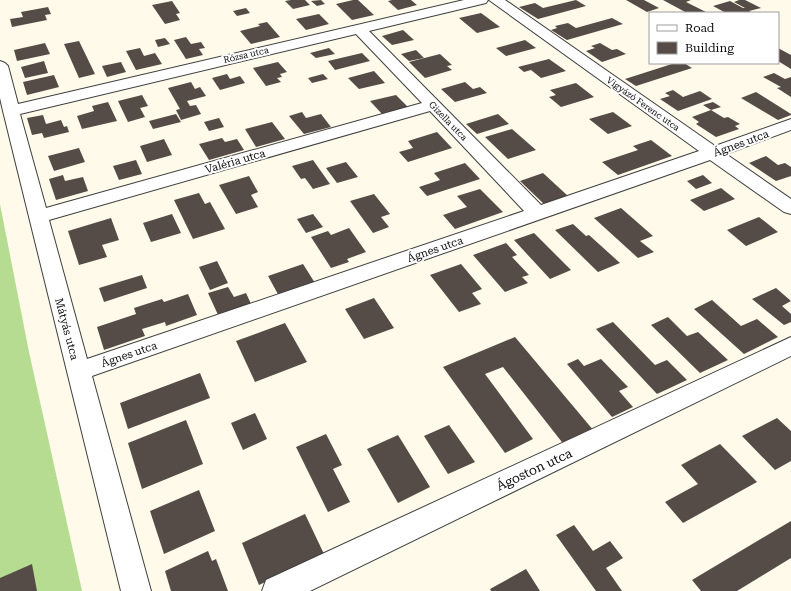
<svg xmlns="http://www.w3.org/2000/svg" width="791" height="591" font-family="'Roboto Serif',serif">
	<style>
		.forest { fill: #b6dc91 }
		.building { fill: #554c47 }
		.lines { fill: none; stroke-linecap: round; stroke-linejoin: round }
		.minor-casing { stroke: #3f3f3f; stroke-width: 2 }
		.minor { fill: #fff; fill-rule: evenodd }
		.labels { text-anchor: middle; stroke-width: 4; stroke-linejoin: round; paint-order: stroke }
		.far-street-label { font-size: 9px; fill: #0c0c0c; stroke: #fff }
		.street-label { font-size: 11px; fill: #0c0c0c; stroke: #fff }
		.near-street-label { font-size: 13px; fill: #0c0c0c; stroke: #fff }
	</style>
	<rect width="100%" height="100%" fill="#fffaea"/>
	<!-- forest -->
	<path class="forest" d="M0,204L29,352L82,591H0Z"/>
	<!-- building -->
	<path class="building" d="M291,0H305L310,5L293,9L285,1Z
		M321,0L325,4L317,6L311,1Z
		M353,0H358L374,15L352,20L336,4Z
		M392,0H411L417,5L398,10L388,1Z
		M576,0L586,6L538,19L519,7L535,3L543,8Z
		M626,0H644L659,8L647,12Z
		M663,0H691L686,2L708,13H687Z
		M739,0H745L761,8L749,11L753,13H726L713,6L730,1L743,8H745L734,2Z
		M172,1L180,13L176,14L180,20L165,24L152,5Z
		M48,7L51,14L45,15L47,20L12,27L10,19L23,17L21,12Z
		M246,8L250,13L237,16L233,11Z
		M481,13L500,27L477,33L459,18Z
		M319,14L329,24L306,30L296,19Z
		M612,18L623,24L567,40L551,30L557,28L555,26L568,23L576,28Z
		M267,22L280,37L251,44L240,31L260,26L258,24Z
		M403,30L414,40L392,45L382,36Z
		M186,37L191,44L201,42L205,48L199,49L203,55L186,59L174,40Z
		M165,38L170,44L158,47L155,40Z
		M525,40L536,48L506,56L496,48Z
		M79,41L95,74L79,78L64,44Z
		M45,43L50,54L17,61L14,50Z
		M600,43L612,50L617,49L626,54L602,62L586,51L595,48L591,46Z
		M140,48L144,56L155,53L162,64L136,70L126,51Z
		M329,48L335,54L316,58L310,53Z
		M778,48L791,55V69L778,61Z
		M416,50L424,58L409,61L401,54Z
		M362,53L370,61L335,70L328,61Z
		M440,54L452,65L447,66L452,70L425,78L409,62Z
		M549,59L566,71L541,78L531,70L524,72L518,67Z
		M44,61L48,73L25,78L21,67Z
		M121,62L126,72L107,77L102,66Z
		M278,62L287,72L280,74L282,77L277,78L281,82L266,86L253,68Z
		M675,63H684L692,68L636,86L625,79Z
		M374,71L385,83L359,89L348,78Z
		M774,73L785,79L791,77V97L777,88L781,87L763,77Z
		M227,74L230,79L240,76L245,83L220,90L212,78Z
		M323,74L328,79L312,83L308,78Z
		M54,75L59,87L27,95L23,82Z
		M191,82L195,89L200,87L206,96L187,101L190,106L196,105L201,114L181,120L176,110L180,109L168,88Z
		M465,82L473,89L480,87L487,93L455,102L441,89Z
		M576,83L594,97L561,107L549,97L556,95L550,90Z
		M673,90L683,97L700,91L712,99L678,111L660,99L670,96L665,93Z
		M756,92L791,114V115L778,120L741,98Z
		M142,95L148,106L140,108L145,117L128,122L118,101Z
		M396,95L408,107L382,114L370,101Z
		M108,102L117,121L82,129L77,116L94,111L92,106Z
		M713,102L721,107L711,110L703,105Z
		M711,110L724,118L728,117L740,124L735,126L739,129L716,137L696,124L699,122L692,117Z
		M302,112L306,118L321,114L331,127L304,134L289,116Z
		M613,112L632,126L608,134L589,119Z
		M176,114L181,122L153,129L149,121Z
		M498,114L509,124L477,134L466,124Z
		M43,115L46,124L61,120L64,127L67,126L69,132L44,138L42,133L32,135L27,118Z
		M219,118L224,127L209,131L204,122Z
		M272,122L285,139L256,147L245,129Z
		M512,129L536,150L508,159L485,137Z
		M437,132L452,148L408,162L399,152L413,148L408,141Z
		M222,138L225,142L237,139L244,150L209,160L199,144Z
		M164,139L172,155L147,162L140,146Z
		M651,140L672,156L618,175L602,162L638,150L633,146Z
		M79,148L85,162L54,171L48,156Z
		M766,156L778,165L785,163L791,167V176L776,181L749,163Z
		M136,160L142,174L119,180L113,166Z
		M313,160L330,184L313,189L305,178L301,179L292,166Z
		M346,162L358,177L337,183L326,168Z
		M465,163L480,179L427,196L419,187L440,180L434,173Z
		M543,173L568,196L544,204L520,181Z
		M63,175L65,181L83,177L88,191L56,200L49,179Z
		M703,175L712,183L696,189L687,181Z
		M249,176L258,192L251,195L258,207L236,214L219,185Z
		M721,188L735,199L704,211L690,200Z
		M480,189L503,212L455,229L443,215L467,207L457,196Z
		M199,193L205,204L210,202L225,229L193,239L174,200Z
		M374,194L390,214L381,217L389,227L373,233L350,201Z
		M621,208L653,236L640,241L654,252L638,258L594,218Z
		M172,214L181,233L151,242L143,223Z
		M313,214L323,227L306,233L297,219Z
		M759,217L778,232L746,246L727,230Z
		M111,218L119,240L102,245L107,257L79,265L68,231Z
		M573,224L586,236L589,235L620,263L598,272L555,230Z
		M349,228L366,252L347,259L349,262L331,268L311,237L328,231L331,235Z
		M534,233L571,270L550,279L514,240Z
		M506,243L517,255L512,257L529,275L522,277L528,283L505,292L473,255Z
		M217,261L228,283L210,290L199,267Z
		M303,264L315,283L279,296L268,276Z
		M461,264L482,289L472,293L481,304L459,312L430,275Z
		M142,275L147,288L104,302L99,288Z
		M228,287L234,297L246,293L252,306L219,317L208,293Z
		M776,288L791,301L782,306L791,314V322L784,325L752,299Z
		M188,294L197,315L166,326L165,322L142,329L145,336L104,350L97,327L136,314L134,308L162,299L164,302Z
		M374,298L394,328L364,339L345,309Z
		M712,300L741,326L757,319L778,337L744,354L694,309Z
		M668,317L687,336L698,332L728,360L700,373L651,325Z
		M613,322L655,365L667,360L687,380L657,394L596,329Z
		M285,323L307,362L255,382L236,341Z
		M515,337L594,431L565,446L503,367L485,374L533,439L505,453L443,367Z
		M578,359L584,366L601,359L628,387L619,391L633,407L612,417L567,364Z
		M200,373L210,398L128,429L120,403Z
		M255,413L267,439L243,450L231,423Z
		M777,418L791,431V461L775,470L742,436Z
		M186,420L203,464L142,489L128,443Z
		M449,425L475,462L448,474L424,436Z
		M326,434L342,465L333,469L350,502L328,512L296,447Z
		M398,435L430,487L398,503L367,449Z
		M720,444L757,482L683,523L665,502L698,484L681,465Z
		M199,490L215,531L164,554L150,511Z
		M305,514L324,554L259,585L242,543Z
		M791,521V558L737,591H701L692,580Z
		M574,525L593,551L610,541L623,558L606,568L622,591H596L556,535Z
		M208,551L212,561L216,559L228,591H171L165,571Z
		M32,564L37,591H0V578Z
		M526,569L540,591H491L490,589Z"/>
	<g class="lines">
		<!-- minor casing -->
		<g class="minor-casing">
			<path id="minor" d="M464,0H488L486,3L369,31L541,205L699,151L489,0H505L715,146L791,119V130L726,154L791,199V214L784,212L710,160L92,376L151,591H121L3,111L0,98V61L5,63L8,66L18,104ZM356,34L422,103L46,208L20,114ZM430,111L524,211L87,359L49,220Z
				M791,337V356L310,591H262L266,580Z"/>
		</g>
		<!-- minor -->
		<use href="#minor" class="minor"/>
	</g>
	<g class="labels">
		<!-- far-street labels -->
		<g class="far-street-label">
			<text transform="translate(246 55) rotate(-13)" y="3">Rózsa utca</text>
			<text transform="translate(643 104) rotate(35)" y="3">Vigyázó Ferenc utca</text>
			<text transform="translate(448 121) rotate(46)" y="3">Gizella utca</text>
		</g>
		<!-- street labels -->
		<g class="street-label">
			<text transform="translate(741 143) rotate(-20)" y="4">Ágnes utca</text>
			<text transform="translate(235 161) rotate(-16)" y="4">Valéria utca</text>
			<text transform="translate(435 249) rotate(-19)" y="4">Ágnes utca</text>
			<text transform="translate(67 329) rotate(75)" y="4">Mátyás utca</text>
			<text transform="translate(129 354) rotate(-19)" y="4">Ágnes utca</text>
		</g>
		<!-- near-street labels -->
		<g class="near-street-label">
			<text transform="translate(534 469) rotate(-25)" y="5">Ágoston utca</text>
		</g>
	</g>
	<!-- legend -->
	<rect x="649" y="12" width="130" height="52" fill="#ffffff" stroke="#9e9e9e"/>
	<rect x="657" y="25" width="20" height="6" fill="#ffffff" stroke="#9e9e9e"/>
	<text x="685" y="32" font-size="12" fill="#0c0c0c">Road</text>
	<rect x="657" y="42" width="20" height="12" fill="#554c47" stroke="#9e9e9e"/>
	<text x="685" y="52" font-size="12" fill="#0c0c0c">Building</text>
</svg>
